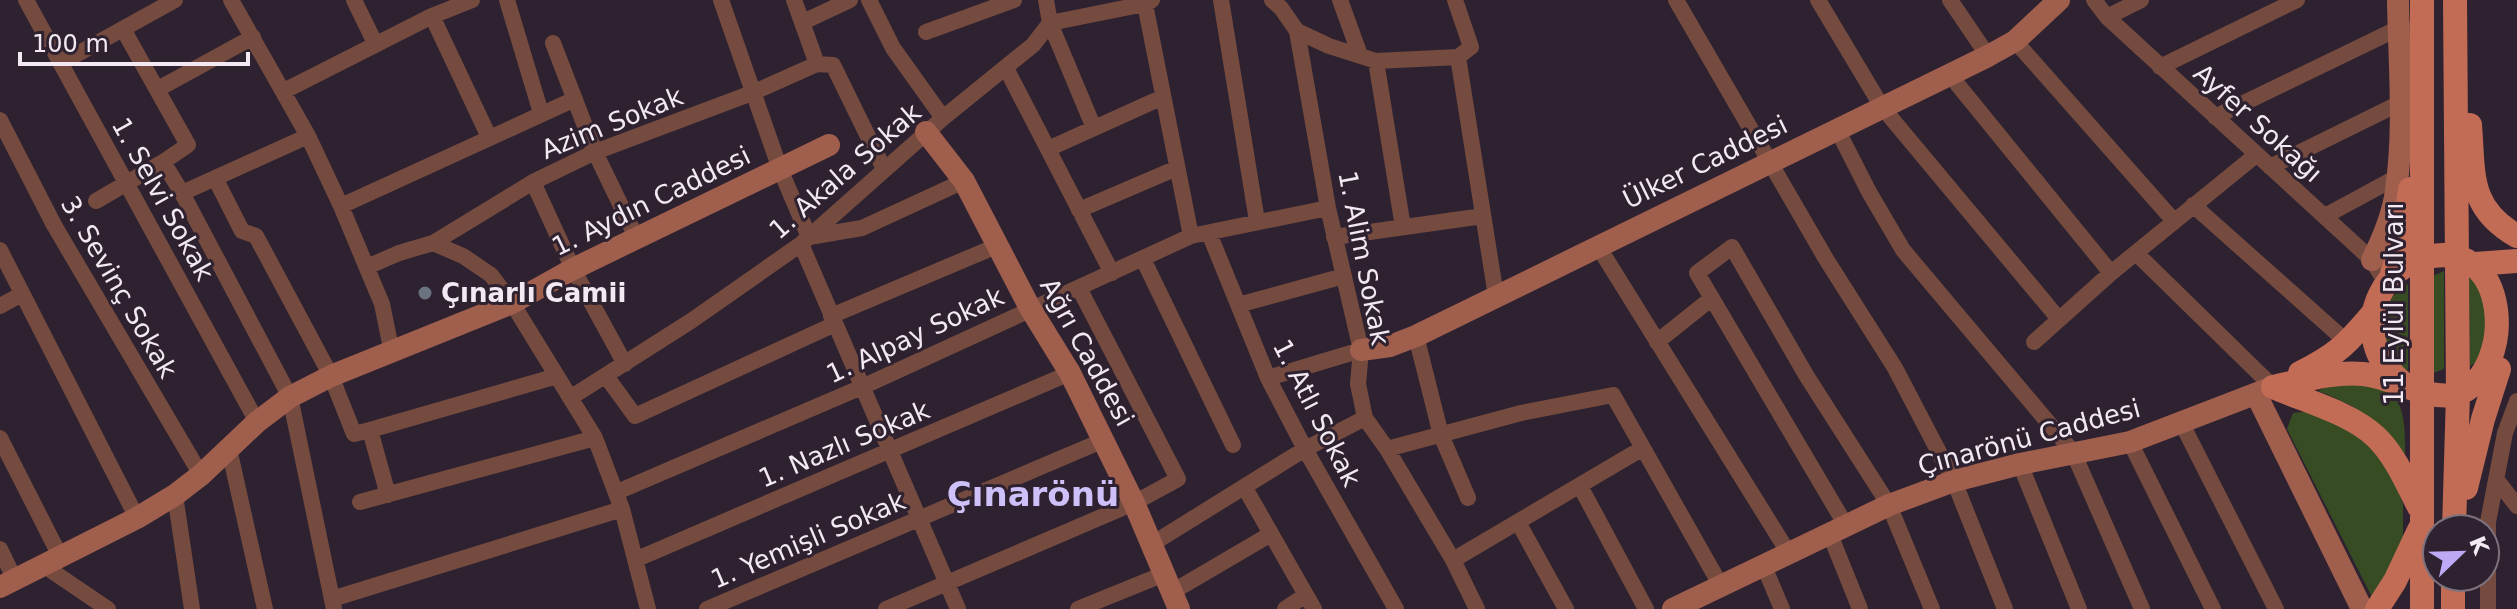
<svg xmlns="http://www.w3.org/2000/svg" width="2517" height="609" font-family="'DejaVu Sans',sans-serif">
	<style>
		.green { fill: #374c23 }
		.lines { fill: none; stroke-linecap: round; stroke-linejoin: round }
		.street { stroke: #754b40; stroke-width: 16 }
		.secondary { stroke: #a05e4d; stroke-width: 22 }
		.primary { stroke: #c26c56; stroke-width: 24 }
		.worship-dot { fill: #6b7280; stroke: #2f2230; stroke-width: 3 }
		.labels { text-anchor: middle; stroke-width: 6; stroke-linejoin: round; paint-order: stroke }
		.street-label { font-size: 26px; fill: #f2e9f2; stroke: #2f2230 }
		.poi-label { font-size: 26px; font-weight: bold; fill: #f2e9f2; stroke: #2f2230; text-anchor: start }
		.district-label { font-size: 34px; font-weight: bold; fill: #cec0f9; stroke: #2f2230 }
	</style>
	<rect width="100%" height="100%" fill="#2f2230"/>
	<!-- green -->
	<path class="green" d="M2469,270L2491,294L2483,358L2470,366Z
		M2444,271V369L2433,373V276Z
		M2408,284V370L2391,363L2383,349L2384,311L2393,296Z
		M2338,381C2349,382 2366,379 2377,383C2407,394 2405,430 2405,456C2378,422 2359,406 2318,391Z
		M2311,411L2365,435L2394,476L2403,504V538L2375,603L2287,429L2293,413Z"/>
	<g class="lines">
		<!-- street -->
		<path class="street" d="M26,0L257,422
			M231,0L308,136L341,206L382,304L392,353
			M354,0L375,43
			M507,0L541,113
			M721,0L780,169L809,237L862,228L964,181
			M794,0L817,64L833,65L884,169
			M869,0L893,48L943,118
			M1046,0L1050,23L1094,128
			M1221,0L1257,221
			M1272,0L1281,8L1297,31L1329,46L1376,61L1458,57
			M1340,0L1360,55
			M1455,0L1471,47L1458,57
			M1676,0L1826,259L1895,368L1954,481L2005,609
			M1818,0L1882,107L2058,318
			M1950,0L1988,56
			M2094,0L2107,17L2372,260L2386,283
			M1145,4L1191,236
			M432,16L489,137
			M2107,17L2141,0
			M803,22L850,0
			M123,29L188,145L163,162
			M1297,31L1328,208L1361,350L1358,384L1365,418L1387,449L1453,560L1477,609
			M926,32L1014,0
			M2015,41L2174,221
			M553,43L595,152L637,239
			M1458,57L1496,296
			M1376,61L1403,227
			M61,63L175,0
			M2160,67L2297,0
			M1006,68L1112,273
			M1949,74L2111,273
			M158,89L253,37
			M284,91L432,16L472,0
			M2215,117L2399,28L2408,30
			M0,120L54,225L201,475
			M1837,129L1869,192L1903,250L2073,452L2142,609
			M1048,149L1163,97
			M2270,167L2400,103
			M215,178L242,231L256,236L331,376L354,434L370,430L388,495
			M533,182L573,269L625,364
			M182,193L308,136
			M96,201L163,162L182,193L290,397L334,609
			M2193,205L2348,343
			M341,206L575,99
			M1079,210L1177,168
			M2325,216L2397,177
			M1209,233L1268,378L1305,449L1396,609
			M1334,237L1483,216
			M433,243L533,182L595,152L752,93L817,64
			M801,244L958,609
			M1598,246L1788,552
			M0,250L137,518
			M2136,253L2273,387
			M1143,259L1233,445
			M367,267L399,253L433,243L463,256L491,275L512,303L595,438L622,509L648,609
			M1238,305L1344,276
			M0,306L22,294
			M831,316L999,245
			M1416,336L1441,435L1468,498
			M1657,342L1712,298
			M2034,342L2111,273L2256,155
			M606,376L635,416L835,324
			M1268,378L1361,350
			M570,398L691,321L801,244L943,118L1033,45L1050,23L1145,4L1152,0
			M2182,424L2276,609
			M370,430L557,376
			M0,438L60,556
			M2130,442L2213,609
			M229,449L265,609
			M1387,449L1521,413L1613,395L1721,586
			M2020,464L2079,609
			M2496,479L2517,506
			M1580,486L1646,609
			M1245,488L1314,609
			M617,492L862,387L1191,236L1328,208
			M175,495L192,609
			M360,502L595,438
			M1518,522L1566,609
			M1845,524L1697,273L1732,247L1806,375L1889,505L1932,609
			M1829,532L1860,609
			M1152,544L1305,449L1365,418
			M0,549L15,580
			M637,559L1070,373
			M1453,560L1643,448
			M1763,564L1782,609
			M43,565L108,609
			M1172,592L1271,534
			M332,599L622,509
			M707,609L1104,440
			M886,609L1134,503L1178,479L1079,288
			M1078,609L1164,574
			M1285,609L1306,595
			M2488,609V522L2505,433L2517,401"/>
		<!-- secondary -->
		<path class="secondary" d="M926,132L964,181L1030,308L1070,373L1134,503L1179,609
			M2372,260C2383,238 2393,215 2396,190C2405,128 2399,63 2398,0
			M1361,350L1390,346L1416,336L1988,56L2015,41L2059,0
			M2256,394L2362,609
			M0,587L137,518L175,495L201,475L257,422L290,397L331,376L512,303L573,269L829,145
			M1673,609L1889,505L1954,481L2020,464L2130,442L2273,387"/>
		<!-- primary -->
		<path class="primary" d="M2422,0V609
			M2470,125C2474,175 2468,208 2517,236
			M2475,264L2517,261
			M2391,277L2405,229L2410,189
			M2300,373C2338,354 2347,344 2374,312
			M2273,387C2302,381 2333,371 2363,374C2396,377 2425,402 2458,394C2517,370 2511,234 2424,258C2384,269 2363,312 2377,350C2382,364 2392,374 2403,383
			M2273,387C2305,401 2351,413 2376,437C2395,455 2407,484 2419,507
			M2466,488L2483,419L2499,369
			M2454,529L2458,394L2455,0
			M2377,609L2395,581L2419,530
			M2453,609V577"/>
	</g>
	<!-- markers -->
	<circle class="worship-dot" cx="425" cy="293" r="8"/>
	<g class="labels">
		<!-- street labels -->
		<g class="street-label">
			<text transform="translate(612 123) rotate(-22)" y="9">Azim Sokak</text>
			<text transform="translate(2258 123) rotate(42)" y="9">Ayfer Sokağı</text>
			<text transform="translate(1705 162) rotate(-26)" y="9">Ülker Caddesi</text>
			<text transform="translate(845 171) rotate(-41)" y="9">1. Akala Sokak</text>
			<text transform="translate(163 199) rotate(61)" y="9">1. Selvi Sokak</text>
			<text transform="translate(651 201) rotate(-26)" y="9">1. Aydın Caddesi</text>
			<text transform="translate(1364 258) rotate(79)" y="9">1. Alim Sokak</text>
			<text transform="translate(119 287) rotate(60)" y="9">3. Sevinç Sokak</text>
			<text transform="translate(2394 304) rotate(-90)" y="9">11 Eylül Bulvarı</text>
			<text transform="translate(915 335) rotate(-25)" y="9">1. Alpay Sokak</text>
			<text transform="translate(1087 352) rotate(61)" y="9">Ağrı Caddesi</text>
			<text transform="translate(1317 413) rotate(63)" y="9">1. Atlı Sokak</text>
			<text transform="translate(2029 437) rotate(-15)" y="9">Çınarönü Caddesi</text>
			<text transform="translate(844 444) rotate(-23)" y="9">1. Nazlı Sokak</text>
			<text transform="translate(808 540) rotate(-23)" y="9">1. Yemişli Sokak</text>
		</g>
		<!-- poi labels -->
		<g class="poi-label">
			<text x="441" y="302">Çınarlı Camii</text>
		</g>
		<!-- district labels -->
		<g class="district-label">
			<text x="1033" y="506">Çınarönü</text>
		</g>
	</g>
	<!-- north arrow -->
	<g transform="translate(2461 553) rotate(67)"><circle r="38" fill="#2f2230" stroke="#7d727e" stroke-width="2"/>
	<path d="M0-6L14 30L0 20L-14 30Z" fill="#bda9f5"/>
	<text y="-12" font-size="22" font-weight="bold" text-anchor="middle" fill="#f2e9f2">K</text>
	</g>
	<!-- scale -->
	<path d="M20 52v12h228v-12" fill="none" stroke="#f2e9f2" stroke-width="4"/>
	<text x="32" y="52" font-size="24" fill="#f2e9f2" stroke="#2f2230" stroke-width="6" paint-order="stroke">100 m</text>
</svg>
